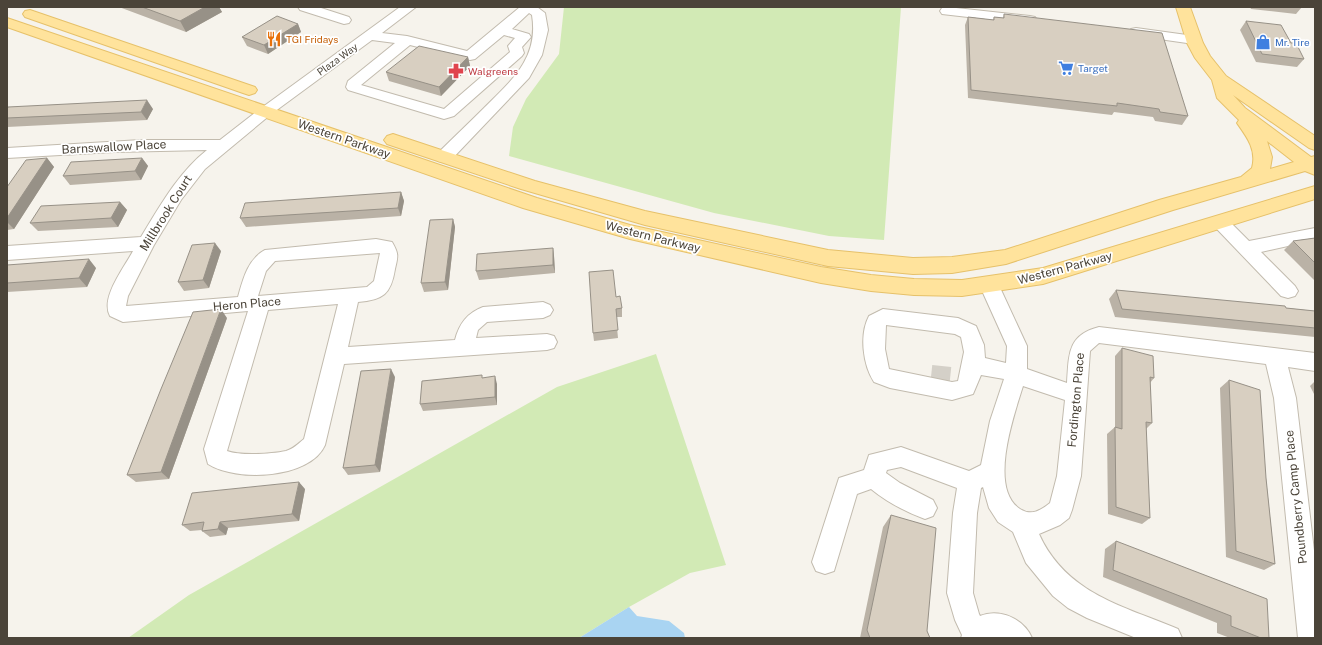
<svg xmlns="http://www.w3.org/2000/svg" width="1322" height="645" font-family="'Public Sans',sans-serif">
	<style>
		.green { fill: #d2eab5 }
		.water { fill: #a9d4f2 }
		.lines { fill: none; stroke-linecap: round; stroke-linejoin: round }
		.minor-tunnel { stroke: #d4d0c8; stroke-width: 24; stroke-dasharray: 24 12; stroke-linecap: butt }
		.minor-casing { stroke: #c2bbae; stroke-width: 2 }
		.major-casing { stroke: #e6c16a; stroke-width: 2 }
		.minor { fill: #fff; fill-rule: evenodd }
		.major { fill: #ffe39c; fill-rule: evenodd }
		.wall { fill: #bab2a6 }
		.shaded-wall { fill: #979187 }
		.building { fill: #d8cfc1; stroke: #979187 }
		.labels { text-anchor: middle; stroke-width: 3.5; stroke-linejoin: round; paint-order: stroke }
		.far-food-label { font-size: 10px; fill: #c56008; stroke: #fff; text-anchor: start }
		.far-shop-label { font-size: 10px; fill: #366cbe; stroke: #fff; text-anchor: start }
		.far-street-label { font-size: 10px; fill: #4b4439; stroke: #fff }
		.far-health-label { font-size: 10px; fill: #be3a42; stroke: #fff; text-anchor: start }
		.street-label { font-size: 12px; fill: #4b4439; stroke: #fff }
	</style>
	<rect width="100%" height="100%" fill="#f6f3ec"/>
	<!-- green -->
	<path class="green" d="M564,7H901L884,240L829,236L714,213L509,156L513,127L526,99L559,54Z
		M656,354L726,565L690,573L629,607L579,638H128L189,595L557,387Z"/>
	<!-- water -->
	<path class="water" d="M629,607L637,616L669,621L684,633L685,638H579Z"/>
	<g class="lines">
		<!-- minor-tunnel -->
		<path class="minor-tunnel" d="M931,377L950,379"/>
		<!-- minor casing -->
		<g class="minor-casing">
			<path id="minor" d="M298,7H318L349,17L351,20L349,23L344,24L300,10Z
				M400,7H416L382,33L407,36L467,51L520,7H537L545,13L548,30L542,55L529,78L450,161L444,162L438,161L436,157L438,153C453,138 469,123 484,108C512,80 539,58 532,15L529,13L512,29L529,34L531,37L522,47L524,53L522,56L454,116L444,119L348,90L346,87L348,81L395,43L372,40L270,115L205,169L181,200L154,245L128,296L126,306L238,297C243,279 248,259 265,250L376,239L392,242C399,254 398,256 395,269C391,294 383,300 358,302L348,347L455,340C459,324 467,313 483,307L543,302L550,305L553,310L550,315L543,318L487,322L478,330L476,338L547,334L554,336L557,342L554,348L547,350L344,364L325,445C310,479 236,482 208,464L204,449L248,311L123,322L110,316C100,298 124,268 133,251L7,260V246L141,237C160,206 178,173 207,150L114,152L7,158V148L141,140H220L260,109ZM504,35L515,38L508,46L510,52L444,109L361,85L410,45L470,60L475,59ZM380,253L374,281L367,287L258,296L266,271L275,261ZM338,304L304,439C298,444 293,449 286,451C271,454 241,456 227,451L268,310Z
				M947,7L1030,16L1035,17L1037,20L1035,23L1030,24L942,14L940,11L942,8Z
				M1136,28L1194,36L1199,37L1201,40L1199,43L1194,44L1131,35L1129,32L1131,29Z
				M1220,216L1226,218L1249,241L1315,228V240L1261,252L1295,286L1298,291L1295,296L1288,298L1281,296L1214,226L1211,222L1214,218Z
				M989,277L996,279L1027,346V369L1067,383C1069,355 1067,335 1099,327L1315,353V371L1288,367L1296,398L1315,559V638H1298L1274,398L1266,364L1099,343L1090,351L1081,476L1072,510L1069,518L1060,525L1039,534C1066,594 1124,606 1178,629L1182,638H1136L1087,618L1068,608L1053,596L1026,563L1013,532L998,522L989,508L983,487L981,488L977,513L973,593L979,614L980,616C1000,608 1024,619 1032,638H961L962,635L955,620L947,593L953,513L957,488L901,467L887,470L886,473L900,483L933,500L937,508L933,516L925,519C906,512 887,502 871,489L857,494L834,571L825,574L816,571L812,562L839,478L864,470L869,455L901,447L969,471L981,465L990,421L1004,379L981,375L973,394L952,400L890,388L874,382C863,365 859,335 869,316L883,309L958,318L976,326L984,345L985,358L1006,363L1007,346L979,284L982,279ZM886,325L955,334L961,337L964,352L958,381L952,382L889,369L885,349ZM1023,386L1065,400L1057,476L1050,503C1040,511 1031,516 1020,509C988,488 1014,415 1023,386Z"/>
		</g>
		<!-- major casing -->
		<g class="major-casing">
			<path id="major" d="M1176,7H1190L1203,43L1210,56L1226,76L1315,136V150L1309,148L1233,95L1245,108L1311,157L1315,156V175L1305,171L1173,210L1006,264L952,273L913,274L828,266L645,225L521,189L387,144L384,140L387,136L393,134L535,181L645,211L828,250L913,258L952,257L1005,250L1159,200L1241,177L1252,168C1257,150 1247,137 1237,123L1239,120L1217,98L1212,80L1195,58L1187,43ZM1267,141L1294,162L1270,169L1272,157Z
				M30,10L255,87L257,90L255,93L249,95L243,93L25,17L23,14L25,11Z
				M7,18L537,198L630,225L821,267L871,275L914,279L962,280L1043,268L1315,186V199L1043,284L962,296L914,295L871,291L821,283L630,239L523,208L7,27Z"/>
		</g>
		<!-- minor -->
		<use href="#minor" class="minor"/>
		<!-- major -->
		<use href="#major" class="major"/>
	</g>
	<!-- wall -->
	<path class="wall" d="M119,7H219L222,12L186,32Z
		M1250,7H1302L1296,14L1251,9Z
		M1004,14L1188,116L1182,125L1155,121L1153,117L1114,112L1112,115L968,98L965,25L968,17L993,20L994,17L1003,18Z
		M1246,21L1291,43L1304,59L1297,67L1256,62L1240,30Z
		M298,24L301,32L268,54L247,46L242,37Z
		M468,57L470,66L441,96L389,81L386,72Z
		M7,109H153L147,120L7,127Z
		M47,158L54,167L14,229L7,230V187Z
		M142,158L148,166L141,180L70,185L63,176Z
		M401,192L404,201L401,216L246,227L240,218Z
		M120,202L127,210L118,227L38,231L30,223Z
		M453,219L455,227L448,290L424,292L421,283Z
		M1315,238V281L1284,250L1293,241Z
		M553,248L554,256L555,273L479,280L476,271Z
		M221,251L209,288L184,291L178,282Z
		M7,265L96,268L87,287L7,292Z
		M1116,290L1315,311V337L1115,317L1109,299Z
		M616,297L622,308V317H616L618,338L594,341L593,333Z
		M227,318L169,479L136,482L127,475Z
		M1122,348L1154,378L1150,383L1152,423L1146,429L1150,518L1142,524L1108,514L1107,434L1115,427V356Z
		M395,377L380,472L348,475L343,468Z
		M482,378L497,384V405L423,411L420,404Z
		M1229,380L1266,478L1275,564L1264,570L1226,557L1220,388Z
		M1315,381V396L1310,386Z
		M305,489L299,521L228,528L226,535L210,537L202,531V530L190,531L182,525Z
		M891,515L927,631L930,638H860L883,527Z
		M1116,541L1269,638H1230L1217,633V623L1103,577L1105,549Z"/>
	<!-- shaded-wall -->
	<path class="shaded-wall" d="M205,7H219L222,12L186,32L180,21Z
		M298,24L301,32L268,54L264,45Z
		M468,57L470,66L441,96L439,87Z
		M147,100L153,109L147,120L141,112Z
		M47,158L54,167L14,229L7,222V218Z
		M142,158L148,166L141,180L135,171Z
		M401,192L404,201L401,216L398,208Z
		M120,202L127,210L118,227L111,218Z
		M453,219L455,227L448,290L445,282Z
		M215,243L221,251L209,288L203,280Z
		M553,248L554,256L555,273L553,265Z
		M89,259L96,268L87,287L79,278Z
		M221,309L227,318L169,479L161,472Z
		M391,369L395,377L380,472L375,465Z
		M495,376L497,384V405L495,397Z
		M299,482L305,489L299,521L292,514Z
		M220,522L228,528L226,535L218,529Z"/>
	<!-- building -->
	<path class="building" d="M142,7H205L180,21Z
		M1004,14L1162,33L1188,116L1160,112L1159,109L1117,103V106L971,90L968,17L994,20V17L1004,18Z
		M277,16L298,24L264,45L242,37Z
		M1246,21L1281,25L1291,43H1296L1304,59L1262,54Z
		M419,46L468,57L439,87L386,72Z
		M147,100L141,112L7,118V109L8,107Z
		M47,158L7,218V187L26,160Z
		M142,158L135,171L63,176L71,162Z
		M401,192L398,208L240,218L245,203Z
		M120,202L111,218L30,223L41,206Z
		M453,219L445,282L421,283L430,220Z
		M1315,238V263L1293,241Z
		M215,243L203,280L178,282L192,245Z
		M553,248V265L476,271L477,254Z
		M89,259L79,278L7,283V265Z
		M613,270L616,297L620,296L622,308L616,309L618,330L593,333L589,272Z
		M1116,290L1285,306L1286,308L1315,311V328L1122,309Z
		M221,309L161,472L127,475L161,389L193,312Z
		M1122,348L1153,356L1154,378L1150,377L1152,423L1146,422L1150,518L1116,507L1115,427L1122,429Z
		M391,369L375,465L343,468L361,371Z
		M482,375V378L495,376V397L420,404L422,381Z
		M1229,380L1260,390L1266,478L1275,564L1236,551Z
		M299,482L292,514L220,522L218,529L202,531L204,522L182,525L192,493Z
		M891,515L936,528L927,631L930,638H870L867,630Z
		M1116,541L1267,599L1269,638H1261L1231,626V616L1113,570Z"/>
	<!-- icons -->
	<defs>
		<g id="restaurant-bare" transform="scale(1.2)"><path d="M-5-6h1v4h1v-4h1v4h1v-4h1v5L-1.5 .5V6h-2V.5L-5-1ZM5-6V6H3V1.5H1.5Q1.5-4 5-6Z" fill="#e8710a" stroke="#fff" stroke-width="2.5" paint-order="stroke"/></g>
		<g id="shop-bare" transform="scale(1.2)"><path d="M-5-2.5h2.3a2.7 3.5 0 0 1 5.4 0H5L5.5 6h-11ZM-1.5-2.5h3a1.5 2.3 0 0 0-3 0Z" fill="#3f7fe0" stroke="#fff" stroke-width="2.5" paint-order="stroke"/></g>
		<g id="supermarket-bare" transform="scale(1.2)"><path d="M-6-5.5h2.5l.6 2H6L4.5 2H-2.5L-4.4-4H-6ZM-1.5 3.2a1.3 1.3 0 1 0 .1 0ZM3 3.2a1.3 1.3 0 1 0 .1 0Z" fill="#3f7fe0" stroke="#fff" stroke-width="2.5" paint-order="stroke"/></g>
		<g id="pharmacy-bare" transform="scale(1.2)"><path d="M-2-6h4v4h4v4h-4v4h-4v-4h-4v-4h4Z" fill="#e0444e" stroke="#fff" stroke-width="2.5" paint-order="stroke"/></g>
	</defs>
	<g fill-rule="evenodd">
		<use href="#restaurant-bare" x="274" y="39"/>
		<use href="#shop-bare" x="1263" y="42"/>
		<use href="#supermarket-bare" x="1066" y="68"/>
		<use href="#pharmacy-bare" x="456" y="71"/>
	</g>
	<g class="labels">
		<!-- far-food labels -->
		<g class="far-food-label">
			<text x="286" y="43">TGI Fridays</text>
		</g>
		<!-- far-shop labels -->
		<g class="far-shop-label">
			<text x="1275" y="46">Mr. Tire</text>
			<text x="1078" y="72">Target</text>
		</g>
		<!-- far-street labels -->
		<g class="far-street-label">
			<text transform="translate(337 59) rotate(-36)" y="4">Plaza Way</text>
		</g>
		<!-- far-health labels -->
		<g class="far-health-label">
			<text x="468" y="75">Walgreens</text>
		</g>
		<!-- street labels -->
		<g class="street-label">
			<text transform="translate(344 139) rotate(19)" y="4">Western Parkway</text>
			<text transform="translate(114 147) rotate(-3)" y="4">Barnswallow Place</text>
			<text transform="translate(166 213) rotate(-58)" y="4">Millbrook Court</text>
			<text transform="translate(653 237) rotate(14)" y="4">Western Parkway</text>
			<text transform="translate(1065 268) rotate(-15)" y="4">Western Parkway</text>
			<text transform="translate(247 304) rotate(-5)" y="4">Heron Place</text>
			<text transform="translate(1076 400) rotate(-85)" y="4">Fordington Place</text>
			<text transform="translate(1296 497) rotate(-96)" y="4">Poundberry Camp Place</text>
		</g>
	</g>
	<!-- border -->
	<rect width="1322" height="645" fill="none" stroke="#4b4439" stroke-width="16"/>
</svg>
